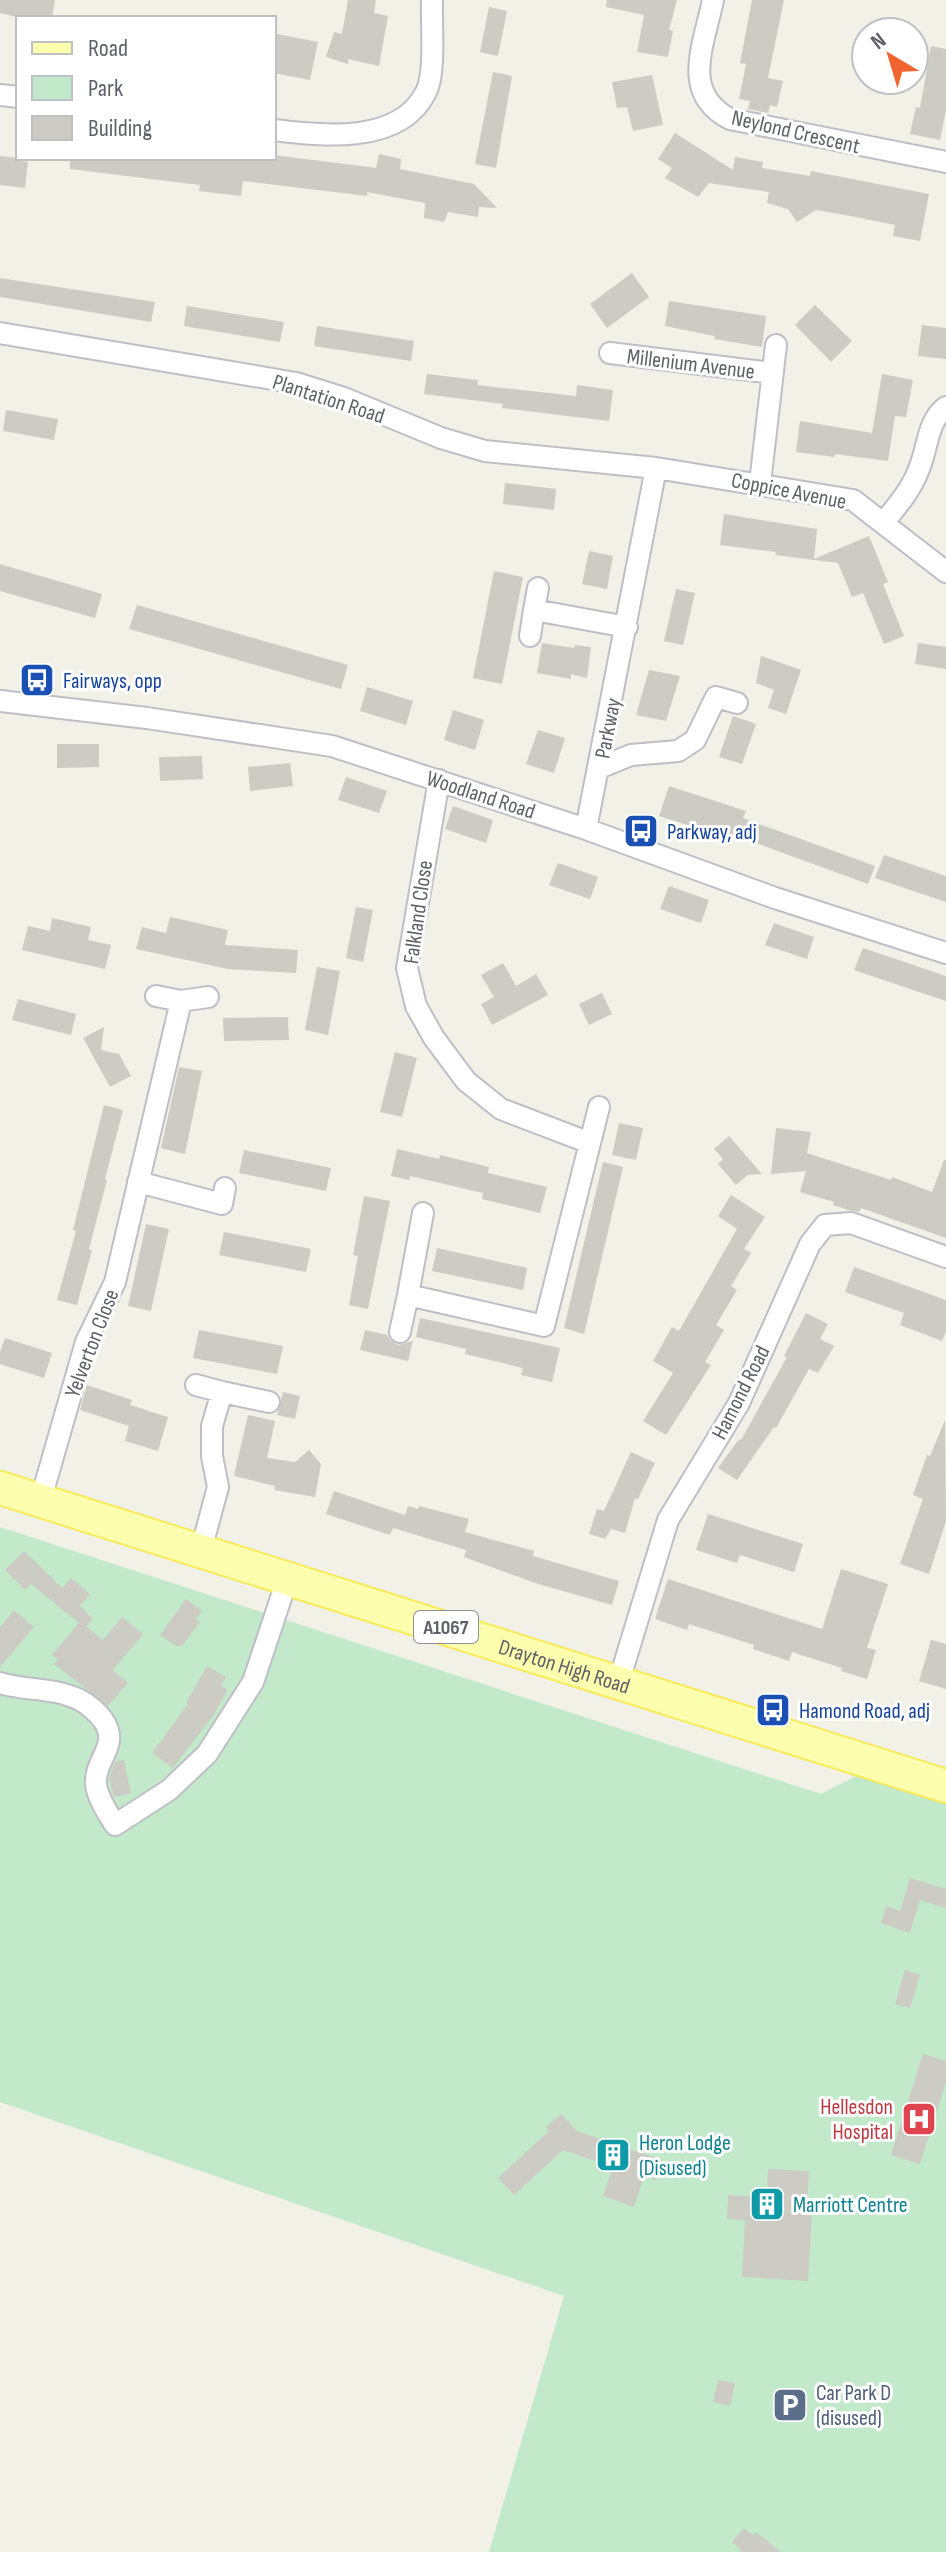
<svg xmlns="http://www.w3.org/2000/svg" width="946" height="2552" font-family="'Sofia Sans Condensed',sans-serif">
	<style>
		.green { fill: #c3e9cb }
		.building { fill: #cccbc4 }
		.lines { fill: none; stroke-linecap: round; stroke-linejoin: round }
		.minor-casing { stroke: #bebfc6; stroke-width: 24 }
		.primary-casing { stroke: #f7ea5b; stroke-width: 36 }
		.minor { stroke: #fff; stroke-width: 20 }
		.primary { stroke: #fcffae; stroke-width: 32 }
		.labels { text-anchor: middle; stroke-width: 6; stroke-linejoin: round; paint-order: stroke }
		.shield { fill: #fff; stroke: #8e9095; stroke-width: 2 }
		.shield-label { font-size: 20px; font-weight: bold; fill: #5e6168 }
		.street-label { font-size: 22px; fill: #5e6168; stroke: #fff }
		.transit-label { font-size: 22px; fill: #164399; stroke: #fff; text-anchor: start }
		.health-label { font-size: 22px; fill: #be3a42; stroke: #fff; text-anchor: end }
		.culture-label { font-size: 22px; fill: #0d838f; stroke: #fff; text-anchor: start }
		.service-label { font-size: 22px; fill: #4e5e75; stroke: #fff; text-anchor: start }
	</style>
	<rect width="100%" height="100%" fill="#f1f1e7"/>
	<!-- green -->
	<path class="green" d="M0,1527L821,1794L856,1776L946,1804V2552H489L564,2296L0,2102Z"/>
	<!-- building -->
	<path class="building" d="M0,0H55L52,18H20L0,13Z
		M348,0H376L374,13L388,16L379,66L348,59V64L326,57L334,32L342,34Z
		M607,0H677L669,30L673,31L668,57L637,52L644,15L606,7Z
		M752,0H784L768,78L783,81L777,107L770,105L768,113L748,109L750,101L739,99L746,64L740,63Z
		M489,7L507,11L498,56L480,52Z
		M277,34L318,42L310,80L274,73Z
		M931,46L946,49V110L940,140L910,134L916,107L920,108Z
		M493,72L512,76L496,168L475,164Z
		M652,75L663,125L633,131L627,107L617,108L612,82Z
		M675,133L733,170L735,157L763,162L762,168L810,176L811,171L929,194L920,241L893,236L895,225L845,215L816,210L797,222L788,209L767,203L769,192L709,183L698,197L665,178L672,168L658,159Z
		M379,154L401,159L400,169L474,184L497,208L479,207L478,217L448,212L444,222L424,218L425,203L367,192V196L243,181L241,196L199,191L200,185L70,169V158H274V155L376,168Z
		M0,156L18,158V161L28,162L25,188L0,185Z
		M632,273L649,297L607,328L590,304Z
		M0,278L155,302L151,322L0,297Z
		M669,301L766,316L762,347L714,339L715,336L665,326Z
		M815,305L852,341L831,362L795,325Z
		M187,306L284,322L280,342L184,326Z
		M922,325L946,328V359L918,356Z
		M317,326L414,341L411,361L314,346Z
		M427,374L478,380L477,385L576,396L577,385L613,390L609,421L502,408L503,404L424,394Z
		M882,374L913,380L906,417L895,416L888,461L835,454L834,457L796,452L800,421L872,433Z
		M6,410L58,419L54,440L3,431Z
		M505,483L556,489L554,510L503,504Z
		M724,514L817,529L814,559L869,536L888,582L883,584L904,636L884,644L863,593L852,597L838,563L775,555L776,552L720,545Z
		M589,551L613,556L607,589L582,584Z
		M0,564L102,594L95,618L0,591Z
		M494,571L523,577L502,684L473,678Z
		M676,589L695,593L683,645L664,641Z
		M137,605L348,665L341,689L129,629Z
		M542,643L574,648L575,645L591,647L587,678L571,674V679L537,673Z
		M918,643L946,647V669L915,664Z
		M761,656L801,670L786,714L768,708L774,690L756,683Z
		M649,670L680,676L666,721L636,715Z
		M367,687L413,701L406,725L360,711Z
		M453,710L484,720L475,750L444,740Z
		M733,716L756,724L742,764L719,757Z
		M538,730L565,738L554,773L526,764Z
		M57,744H99V767L57,768Z
		M202,756L203,779L160,781L159,757Z
		M290,763L293,786L250,791L248,767Z
		M346,777L387,791L379,813L338,800Z
		M669,786L746,811L743,818L875,866L868,884L737,836L736,840L659,816Z
		M453,806L493,820L486,843L445,829Z
		M884,855L946,876V902L875,878Z
		M558,863L598,877L590,899L549,885Z
		M669,886L709,900L701,923L660,909Z
		M356,907L373,910L363,962L346,958Z
		M170,917L228,930L225,945L298,950L296,973L228,969L136,949L142,927L166,933Z
		M52,918L91,927L88,940L111,945L105,969L22,950L28,926L50,931Z
		M774,923L814,937L807,959L765,945Z
		M863,948L946,976V1001L854,970Z
		M503,963L516,986L536,974L548,995L492,1025L481,1004L494,997L481,975Z
		M317,967L340,971L328,1035L305,1030Z
		M602,993L612,1014L589,1025L579,1004Z
		M18,999L76,1014L71,1035L12,1020Z
		M288,1017L289,1040L224,1041L223,1018Z
		M104,1027L101,1050L119,1054L131,1076L110,1087L83,1038Z
		M395,1052L417,1058L402,1117L380,1112Z
		M179,1067L202,1071L185,1154L161,1148Z
		M104,1105L123,1110L105,1179L107,1180L89,1249L92,1250L77,1305L57,1300L76,1231L73,1230Z
		M619,1123L643,1128L636,1160L612,1155Z
		M776,1128L811,1132L807,1153L891,1180L892,1177L932,1192L944,1160H946V1238L861,1208L859,1212L848,1210L833,1205L834,1202L800,1192L806,1171L771,1174Z
		M729,1136L762,1174L748,1175L736,1185L718,1164L723,1159L714,1149Z
		M397,1149L439,1159L440,1155L489,1167L488,1173L547,1187L540,1213L482,1199L483,1193L410,1176L409,1180L391,1176Z
		M244,1150L331,1168L326,1191L239,1173Z
		M603,1162L623,1167L584,1334L564,1328Z
		M731,1195L765,1217L744,1249L751,1253L731,1286L737,1290L716,1325L724,1330L705,1362L711,1365L666,1435L643,1421L673,1373L653,1361L672,1327L679,1331L737,1229L718,1216Z
		M364,1196L390,1201L368,1309L349,1305L358,1256L353,1255Z
		M146,1224L169,1229L151,1311L128,1306Z
		M224,1232L311,1249L306,1272L219,1255Z
		M437,1248L527,1268L523,1290L432,1271Z
		M854,1267L946,1300V1331L942,1341L900,1325L904,1313L845,1292Z
		M806,1313L828,1324L820,1339L834,1346L818,1373L809,1369L776,1428L774,1427L737,1480L718,1468L739,1439L741,1440L787,1357L784,1356Z
		M420,1318L560,1348L552,1382L521,1375L523,1368L465,1354L466,1349L416,1337Z
		M199,1330L283,1346L277,1374L193,1358Z
		M365,1330L387,1335L391,1341L398,1345L413,1341L408,1361L360,1350Z
		M5,1338L52,1353L44,1378L0,1364V1352Z
		M87,1385L132,1400L130,1405L168,1417L158,1451L125,1441L129,1426L80,1410Z
		M283,1392L300,1396L295,1419L277,1415Z
		M248,1415L275,1421L267,1458L295,1462L309,1450L321,1464L315,1497L274,1490L275,1486L234,1476Z
		M945,1420L946,1521L929,1574L900,1564L923,1499L913,1495L927,1455L930,1456Z
		M631,1452L655,1463L638,1499L635,1498L625,1533L611,1529L605,1539L589,1534L597,1509L604,1511Z
		M334,1491L405,1515L408,1506L418,1509L419,1506L469,1519L465,1532L534,1551L533,1556L619,1581L612,1605L535,1583L464,1557L466,1550L393,1528L390,1535L326,1514Z
		M708,1514L803,1544L794,1572L740,1555L737,1563L696,1550Z
		M24,1551L62,1588L71,1578L90,1594L80,1606L93,1619L86,1626L103,1640L122,1617L143,1634L113,1670L128,1683L108,1706L54,1664L58,1659L52,1655L79,1623L31,1584L25,1590L5,1570Z
		M841,1569L888,1584L867,1648L876,1650L867,1679L841,1671L842,1668L792,1652L789,1661L753,1649L754,1645L689,1624L687,1630L655,1619L668,1579L822,1629Z
		M186,1599L202,1611L196,1619L200,1622L182,1646H176L160,1635Z
		M14,1610L34,1627L0,1667V1627Z
		M931,1640L946,1644V1689L919,1681Z
		M207,1666L226,1677L221,1686L228,1690L213,1716L173,1768L152,1753L188,1704L186,1703Z
		M124,1760L131,1793L114,1797L109,1778L115,1762Z
		M910,1878L946,1889V1908L920,1900L910,1933L881,1923L886,1906L900,1911Z
		M905,1970L920,1975L910,2008L895,2004Z
		M923,2054L946,2061V2082L920,2164L891,2155Z
		M561,2114L577,2131L662,2160L656,2180L644,2176L634,2207L603,2196L613,2167L563,2150L514,2195L498,2178L549,2131L546,2127Z
		M768,2169L809,2171L807,2211H812L808,2281L742,2277L745,2220L727,2219L728,2195L761,2197L762,2191H767Z
		M718,2380L735,2383L730,2406L713,2402Z
		M744,2528L753,2535L756,2532L781,2552H739L741,2550L732,2542Z"/>
	<g class="lines">
		<!-- minor casing -->
		<g class="minor-casing">
			<path id="minor" d="M713,0C704,45 680,93 730,119L946,162
				M0,95L18,97
				M274,130C321,136 400,145 426,92C436,73 431,23 432,0
				M0,333L296,383L344,398L441,438L485,451L656,468L853,500L946,572
				M610,353L772,373
				M760,483L776,345
				M884,522C898,505 911,490 919,469C928,448 927,421 946,407
				M538,588L534,610L627,627
				M530,636L534,610
				M0,701L147,718L332,746L586,829L775,898L946,953
				M599,768L631,755L678,751L695,740L716,697L737,703
				M439,780L407,968L416,1006L434,1038L466,1081L501,1109L590,1143
				M586,829L656,468
				M156,996L181,1001
				M138,1182L222,1204L225,1188
				M423,1213L408,1295L544,1326L599,1107
				M400,1332L408,1295
				M196,1385L222,1392
				M40,1502L86,1342L115,1282L181,1001L208,997
				M201,1550L218,1487L212,1456V1426L222,1392L269,1402
				M619,1681L668,1520L739,1403L810,1244L825,1225L851,1223L946,1257
				M0,1683C26,1691 54,1687 80,1700C88,1704 98,1713 103,1720C121,1746 94,1758 96,1785C98,1799 108,1813 115,1825L169,1790L207,1754L253,1682L288,1577"/>
		</g>
		<!-- primary casing -->
		<g class="primary-casing">
			<g id="primary">
				<path id="s1" d="M0,1488L946,1786"/>
			</g>
		</g>
		<!-- minor -->
		<use href="#minor" class="minor"/>
		<!-- primary -->
		<use href="#primary" class="primary"/>
	</g>
	<!-- icons -->
	<defs>
		<g id="bus-square" transform="scale(1.8)"><rect x="-9" y="-9" width="18" height="18" rx="4" fill="#1a4fb4" stroke="#fff"/><path d="M-5-6H5V4H4V6H2V4H-2V6H-4V4H-5ZM-3.5-4V0h7V-4ZM-3.5 1.2v1.5H-2V1.2ZM2 1.2v1.5H3.5V1.2Z" fill="#fff"/></g>
		<g id="hospital-square" transform="scale(1.8)"><rect x="-9" y="-9" width="18" height="18" rx="4" fill="#e0444e" stroke="#fff"/><path d="M-5-5h3v3.5h4V-5h3V5h-3V1.5h-4V5h-3Z" fill="#fff"/></g>
		<g id="building-square" transform="scale(1.8)"><rect x="-9" y="-9" width="18" height="18" rx="4" fill="#0f9aa8" stroke="#fff"/><path d="M-4-6H4V6H1V3H-1V6H-4ZM-2.5-4.3h1.7v1.8h-1.7ZM.8-4.3h1.7v1.8H.8ZM-2.5-1h1.7V.8h-1.7ZM.8-1h1.7V.8H.8Z" fill="#fff"/></g>
		<g id="parking-square" transform="scale(1.8)"><rect x="-9" y="-9" width="18" height="18" rx="4" fill="#5c6f8a" stroke="#fff"/><path d="M-3.5-5.5H1a3.5 3.5 0 0 1 0 7H-1V5.5H-3.5ZM-1-3.4V-.6H.8a1.4 1.4 0 0 0 0-2.8Z" fill="#fff"/></g>
	</defs>
	<g fill-rule="evenodd">
		<use href="#bus-square" x="37" y="680"/>
		<use href="#bus-square" x="641" y="831"/>
		<use href="#bus-square" x="773" y="1710"/>
		<use href="#hospital-square" x="919" y="2119"/>
		<use href="#building-square" x="613" y="2155"/>
		<use href="#building-square" x="767" y="2204"/>
		<use href="#parking-square" x="790" y="2405"/>
	</g>
	<g class="labels">
		<!-- shield labels -->
		<rect class="shield" x="414" y="1611" width="64" height="32" rx="6"/>
		<g class="shield-label">
			<text x="446" y="1634">A1067</text>
		</g>
		<!-- street labels -->
		<g class="street-label">
			<text transform="translate(796 131) rotate(13)" y="8">Neylond Crescent</text>
			<text transform="translate(691 363) rotate(7)" y="8">Millenium Avenue</text>
			<text transform="translate(329 398) rotate(18)" y="8">Plantation Road</text>
			<text transform="translate(789 490) rotate(11)" y="8">Coppice Avenue</text>
			<text transform="translate(607 728) rotate(-79)" y="8">Parkway</text>
			<text transform="translate(481 794) rotate(18)" y="8">Woodland Road</text>
			<text transform="translate(417 912) rotate(-82)" y="8">Falkland Close</text>
			<text transform="translate(91 1343) rotate(-69)" y="8">Yelverton Close</text>
			<text transform="translate(740 1392) rotate(-63)" y="8">Hamond Road</text>
			<text dy="8" stroke="none"><textPath href="#s1" startOffset="592">Drayton High Road</textPath></text>
		</g>
		<!-- transit labels -->
		<g class="transit-label">
			<text x="63" y="688">Fairways, opp</text>
			<text x="667" y="839">Parkway, adj</text>
			<text x="799" y="1718">Hamond Road, adj</text>
		</g>
		<!-- health labels -->
		<g class="health-label">
			<text x="893" y="2114">Hellesdon<tspan x="893" dy="25">Hospital</tspan></text>
		</g>
		<!-- culture labels -->
		<g class="culture-label">
			<text x="639" y="2150">Heron Lodge<tspan x="639" dy="25">(Disused)</tspan></text>
			<text x="793" y="2212">Marriott Centre</text>
		</g>
		<!-- service labels -->
		<g class="service-label">
			<text x="816" y="2400">Car Park D<tspan x="816" dy="25">(disused)</tspan></text>
		</g>
	</g>
	<!-- legend -->
	<rect x="16" y="16" width="260" height="144" fill="#ffffff" stroke="#bfc0c3" stroke-width="2"/>
	<rect x="32" y="42" width="40" height="12" fill="#fcffae" stroke="#bfc0c3" stroke-width="2"/>
	<text x="88" y="56" font-size="24" fill="#5e6168">Road</text>
	<rect x="32" y="76" width="40" height="24" fill="#c3e9cb" stroke="#bfc0c3" stroke-width="2"/>
	<text x="88" y="96" font-size="24" fill="#5e6168">Park</text>
	<rect x="32" y="116" width="40" height="24" fill="#cccbc4" stroke="#bfc0c3" stroke-width="2"/>
	<text x="88" y="136" font-size="24" fill="#5e6168">Building</text>
	<!-- north arrow -->
	<g transform="translate(890 56) rotate(322)"><circle r="38" fill="#ffffff" stroke="#bfc0c3" stroke-width="2"/>
	<path d="M0-6L14 30L0 20L-14 30Z" fill="#f0652f"/>
	<text y="-12" font-size="22" font-weight="bold" text-anchor="middle" fill="#5e6168">N</text>
	</g>
</svg>
